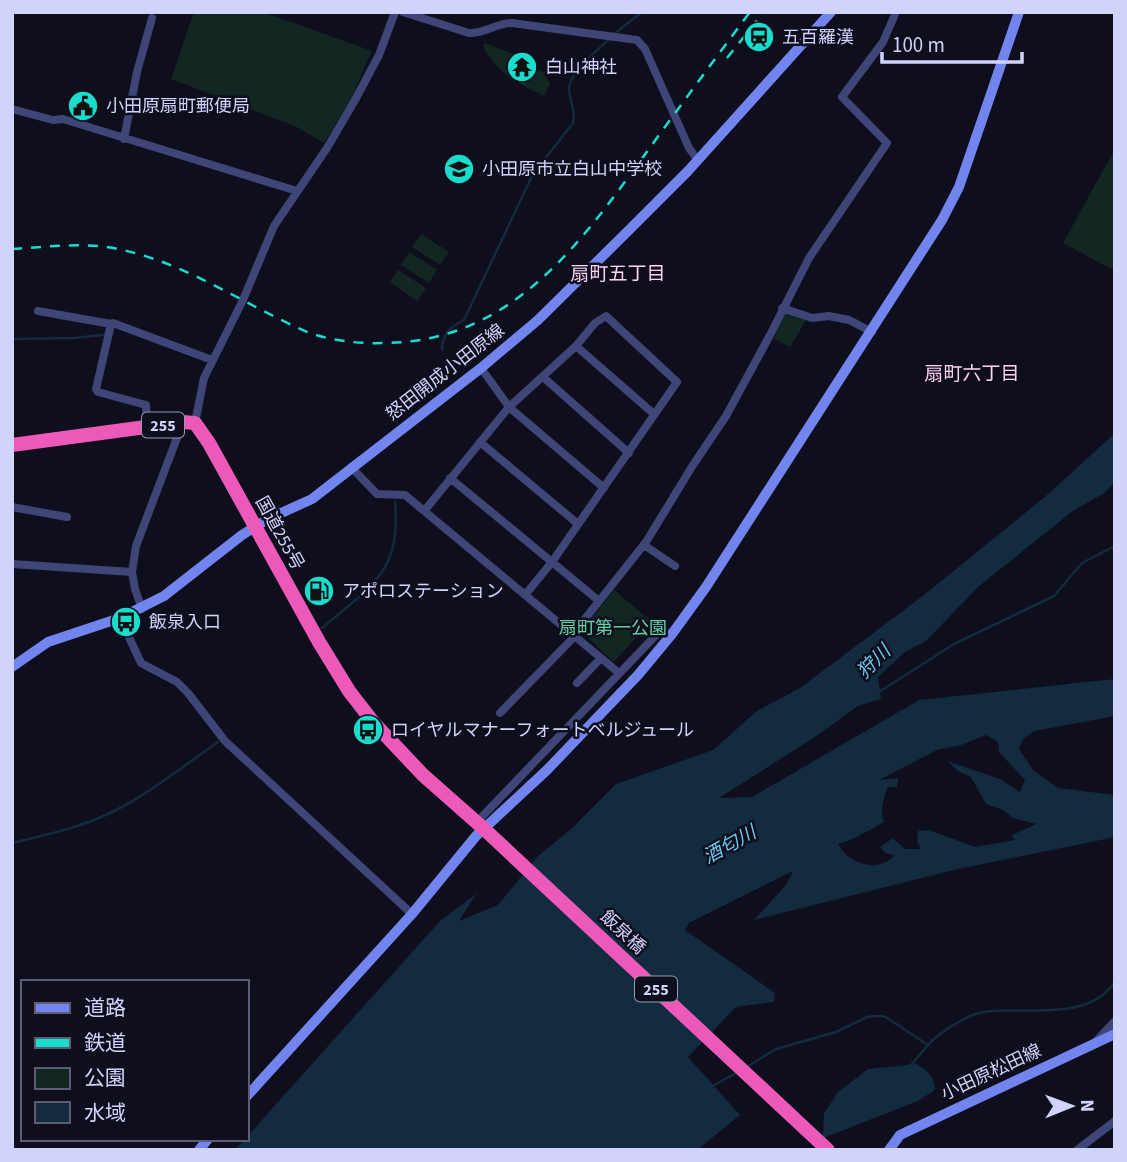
<svg xmlns="http://www.w3.org/2000/svg" width="1127" height="1162" font-family="'Source Sans 3','Noto Sans JP',sans-serif">
	<style>
		.green { fill: #122722 }
		.water { fill: #122b3e; fill-rule: evenodd }
		.lines { fill: none; stroke-linecap: round; stroke-linejoin: round }
		.stream { stroke: #122b3e; stroke-width: 2.5 }
		.street { stroke: #3f4677; stroke-width: 8 }
		.secondary { stroke: #7285ef; stroke-width: 10 }
		.highway { stroke: #ec59b9; stroke-width: 14 }
		.rail { stroke: #19dccd; stroke-width: 2.5; stroke-dasharray: 10 9; stroke-linecap: butt }
		.labels { text-anchor: middle; stroke-width: 5; stroke-linejoin: round; paint-order: stroke }
		.shield { fill: #0e0e1d; stroke: #9698b8; stroke-width: 2 }
		.shield-label { font-size: 16px; font-weight: bold; fill: #d0d3fa }
		.poi-label { font-size: 18px; fill: #d0d3fa; stroke: #0e0e1d; text-anchor: start }
		.street-label { font-size: 18px; fill: #d0d3fa; stroke: #0e0e1d }
		.park-label { font-size: 18px; fill: #65d1a3; stroke: #0e0e1d }
		.neighbourhood-label { font-size: 19px; fill: #fad2f2; stroke: #0e0e1d }
		.water-label { font-size: 19px; font-style: italic; fill: #6ac8ee; stroke: #0e0e1d }
	</style>
	<rect width="100%" height="100%" fill="#0e0e1d"/>
	<!-- green -->
	<path class="green" d="M194,12H263L372,51L350,101L324,143L295,126L171,79Z
		M485,43L519,56L524,66L543,72L550,83L544,96C520,85 493,71 483,45Z
		M1115,149V271L1063,243Z
		M421,234L449,252L440,265L412,247Z
		M409,252L437,270L429,283L401,265Z
		M398,270L426,288L417,301L390,282Z
		M785,310L809,315L790,347L774,339Z
		M614,590L651,621L614,662L581,632Z"/>
	<!-- water -->
	<path class="water" d="M1115,433V482L1103,494L1074,510L978,587L926,641L905,652L878,677L881,699L858,706L815,737L719,798L752,797L919,700L1115,679V716L1035,731L1024,738L1019,749L1033,770L1058,788L1115,795V837L958,869L754,920L786,885L793,871L689,923L685,930L775,993L774,1002L736,1007L688,1057L740,1115L697,1150H235L440,921L477,893L459,921L498,905L538,856L570,830L616,784L713,750L757,711L800,688L924,595L1046,496ZM986,735L998,742L999,752L1025,780L1020,792L1000,779L947,761L958,771L971,777L986,804L1003,810L1013,818L1036,824L1012,835L1015,840L975,847L929,830L918,831L917,842L921,849H905L893,838L880,847L885,853L895,855C879,874 848,864 838,844L855,838L884,822C880,810 883,799 888,787H897L898,778L879,780L937,750L961,745Z
		M916,1064C928,1070 934,1076 935,1090L918,1101L823,1138L824,1113L838,1092L868,1069Z"/>
	<g class="lines">
		<!-- stream -->
		<path class="stream" d="M614,34L642,12
			M12,339L74,338L103,335
			M442,350C442,334 450,327 464,320L533,174L573,123C576,112 570,101 569,90C568,74 598,50 609,39
			M322,628C370,587 402,572 395,502
			M879,692L954,644L1054,596L1082,563L1115,546
			M12,843C45,835 79,828 110,813C148,795 183,766 218,742
			M911,1065L928,1045
			M745,1068L776,1049L836,1032L867,1017L876,1016H884L928,1045C938,1033 967,1015 983,1012C1023,1006 1090,1023 1115,981
			M711,1087L736,1073"/>
		<!-- street -->
		<path class="street" d="M403,12L469,33C484,34 497,23 512,23L637,40L645,49L689,148L697,159
			M12,109L53,120L63,119L297,191
			M124,139L137,72L152,18
			M782,308L812,318L829,316L849,320L872,332
			M38,311L111,324
			M576,346L654,414
			M481,368L509,407L604,488
			M543,377L629,453
			M195,423L204,378L243,300L274,226L327,148L355,100L379,55L395,12
			M147,427L146,405L98,392L96,389L111,324L113,323L212,360
			M480,442L578,524
			M351,467L377,494L405,495L619,673
			M12,507L67,517
			M425,510L509,407L576,346L595,323L606,316L677,382L552,562L450,478
			M644,545L675,566
			M12,564L132,572
			M525,595L552,562L599,601
			M142,609L135,589L132,572L136,546L183,422
			M120,618L141,663L177,682L188,693L225,741L412,914
			M573,634L646,542L693,465L726,416L769,337L809,258L887,143L842,97L883,42L896,12
			M577,683L600,659
			M500,713L575,636
			M476,823L660,631L672,634
			M1097,1040L1115,1021
			M1077,1150L1115,1121"/>
		<!-- secondary -->
		<path class="secondary" d="M12,667L48,642L120,618L164,596L242,535L268,519L312,499L481,368L538,320L625,234L688,171L831,12
			M247,1096L412,914L476,836L547,770L638,675L672,634L706,587L942,220L959,187L1019,12
			M199,1150L208,1139
			M889,1150L900,1135L1115,1034"/>
		<!-- highway -->
		<path class="highway" d="M12,445L183,422L195,423L209,443L319,642L349,691L373,722L423,775L483,828L828,1150"/>
		<!-- rail -->
		<path class="rail" d="M727,58L764,12
			M12,249C44,247 76,243 107,247C177,258 233,298 296,327C322,340 355,344 384,343C511,342 579,245 646,153C680,106 715,59 750,12"/>
	</g>
	<!-- icons -->
	<defs>
		<g id="station-disc" transform="scale(1.575)"><circle r="9.5" fill="#19dccd" stroke="#0e0e1d"/><path d="M-3-6H3Q5-6 5-4V2Q5 4 3 4L4.5 6H3L1.5 4h-3L-3 6H-4.5L-3 4Q-5 4-5 2V-4Q-5-6-3-6ZM-3.5-4v3h7v-3ZM-3.5 1v1.5H-2V1ZM2 1v1.5H3.5V1Z" fill="#111"/></g>
		<g id="temple-disc" transform="scale(1.575)"><circle r="9.5" fill="#19dccd" stroke="#0e0e1d"/><path d="M0-6L5-2H3V0L6.5 2.5H4V6H1.5V3h-3V6H-4V2.5H-6.5L-3 0V-2H-5Z" fill="#111"/></g>
		<g id="civic-disc" transform="scale(1.575)"><circle r="9.5" fill="#19dccd" stroke="#0e0e1d"/><path d="M-.6-6.5H3V-4.5H.6V-3L4-1V1h2V6H-6V1h2V-1L-.6-3ZM-1.2 2.5V6h2.4V2.5Z" fill="#111"/></g>
		<g id="school-disc" transform="scale(1.575)"><circle r="9.5" fill="#19dccd" stroke="#0e0e1d"/><path d="M0-5L7-2L0 1L-7-2ZM-4 1L0 2.5L4 1V4Q0 6-4 4Z" fill="#111"/></g>
		<g id="fuel-disc" transform="scale(1.575)"><circle r="9.5" fill="#19dccd" stroke="#0e0e1d"/><path d="M-5.5-6h7V0h2V4h1.3V-2.5L3-4.5l.8-.8L6-3V5H2.5V1h-1V6h-7ZM-4.2-4.7v3.2H.2V-4.7Z" fill="#111"/></g>
		<g id="bus-disc" transform="scale(1.575)"><circle r="9.5" fill="#19dccd" stroke="#0e0e1d"/><path d="M-5-6H5V4H4V6H2V4H-2V6H-4V4H-5ZM-3.5-4V0h7V-4ZM-3.5 1.2v1.5H-2V1.2ZM2 1.2v1.5H3.5V1.2Z" fill="#111"/></g>
	</defs>
	<g fill-rule="evenodd">
		<use href="#station-disc" x="759" y="37"/>
		<use href="#temple-disc" x="522" y="67"/>
		<use href="#civic-disc" x="83" y="106"/>
		<use href="#school-disc" x="459" y="169"/>
		<use href="#fuel-disc" x="319" y="591"/>
		<use href="#bus-disc" x="126" y="622"/>
		<use href="#bus-disc" x="368" y="730"/>
	</g>
	<g class="labels">
		<!-- shield labels -->
		<g class="shield">
			<rect x="142" y="412.5" width="42" height="25" rx="5"/>
			<rect x="635" y="976.5" width="42" height="25" rx="5"/>
		</g>
		<g class="shield-label">
			<text x="163" y="431">255</text>
			<text x="656" y="995">255</text>
		</g>
		<!-- poi labels -->
		<g class="poi-label">
			<text x="782" y="43">五百羅漢</text>
			<text x="545" y="73">白山神社</text>
			<text x="106" y="112">小田原扇町郵便局</text>
			<text x="482" y="175">小田原市立白山中学校</text>
			<text x="342" y="597">アポロステーション</text>
			<text x="149" y="628">飯泉入口</text>
			<text x="391" y="736">ロイヤルマナーフォートベルジュール</text>
		</g>
		<!-- street labels -->
		<g class="street-label">
			<text transform="translate(445 372) rotate(-38)" y="6">怒田開成小田原線</text>
			<text transform="translate(280 533) rotate(61)" y="6">国道255号</text>
			<text transform="translate(623 932) rotate(43)" y="6">飯泉橋</text>
			<text transform="translate(991 1072) rotate(-25)" y="6">小田原松田線</text>
		</g>
		<!-- park labels -->
		<g class="park-label">
			<text x="613" y="634">扇町第一公園</text>
		</g>
		<!-- neighbourhood labels -->
		<g class="neighbourhood-label">
			<text x="618" y="280">扇町五丁目</text>
			<text x="972" y="380">扇町六丁目</text>
		</g>
		<!-- water labels -->
		<g class="water-label">
			<text transform="translate(873 661) rotate(-45)" y="7">狩川</text>
			<text transform="translate(729 844) rotate(-29)" y="7">酒匂川</text>
		</g>
	</g>
	<!-- border -->
	<rect width="1127" height="1162" fill="none" stroke="#d0d3fa" stroke-width="28"/>
	<!-- legend -->
	<rect x="21" y="980" width="228" height="161" fill="#0e0e1d" stroke="#5c5d75" stroke-width="2"/>
	<rect x="35" y="1003" width="35" height="10" fill="#7285ef" stroke="#5c5d75" stroke-width="2"/>
	<text x="84" y="1015" font-size="21" fill="#d0d3fa">道路</text>
	<rect x="35" y="1038" width="35" height="10" fill="#19dccd" stroke="#5c5d75" stroke-width="2"/>
	<text x="84" y="1050" font-size="21" fill="#d0d3fa">鉄道</text>
	<rect x="35" y="1068" width="35" height="21" fill="#122722" stroke="#5c5d75" stroke-width="2"/>
	<text x="84" y="1085" font-size="21" fill="#d0d3fa">公園</text>
	<rect x="35" y="1102" width="35" height="21" fill="#122b3e" stroke="#5c5d75" stroke-width="2"/>
	<text x="84" y="1120" font-size="21" fill="#d0d3fa">水域</text>
	<!-- north arrow -->
	<g transform="translate(1071 1106) rotate(89)" stroke="#0e0e1d" stroke-width="5" paint-order="stroke">
	<path d="M0-5L12 26L0 18L-12 26Z" fill="#d0d3fa"/>
	<text y="-10" font-size="19" font-weight="bold" text-anchor="middle" fill="#d0d3fa">N</text>
	</g>
	<!-- scale -->
	<path d="M882 52v10h140v-10" fill="none" stroke="#d0d3fa" stroke-width="3.5"/>
	<text x="892" y="52" font-size="21" fill="#d0d3fa" stroke="#0e0e1d" stroke-width="5" paint-order="stroke">100 m</text>
</svg>
